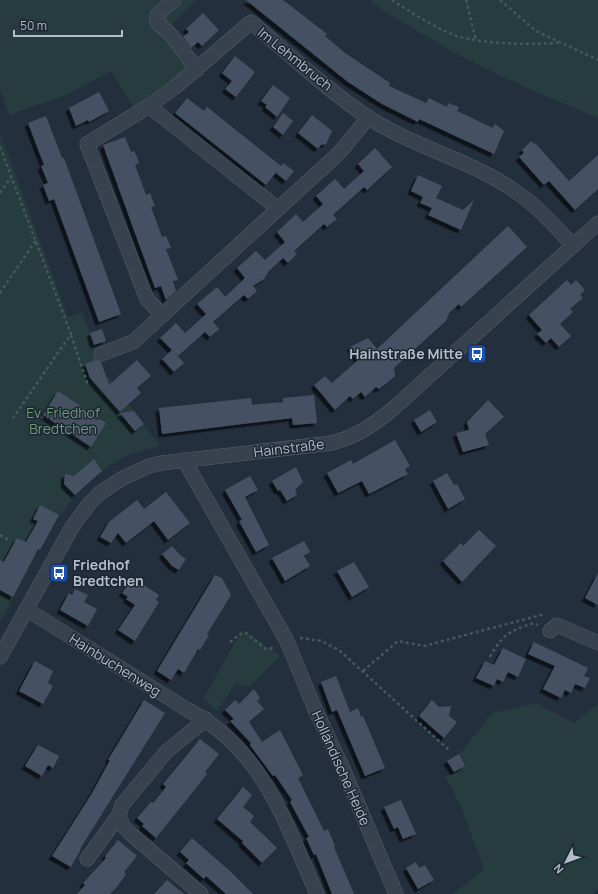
<svg xmlns="http://www.w3.org/2000/svg" width="598" height="894" font-family="Manrope,sans-serif">
	<style>
		.green { fill: #263c3f }
		.building { fill: #455162; filter: url(#shadow) }
		.lines { fill: none; stroke-linecap: round; stroke-linejoin: round }
		.minor-casing { stroke: #565f6c; stroke-width: 15 }
		.path { stroke: #44595c; stroke-width: 2.5; stroke-dasharray: 3 3; stroke-linecap: butt }
		.minor { stroke: #38414e; stroke-width: 14 }
		.labels { text-anchor: middle; stroke-width: 3; stroke-linejoin: round; paint-order: stroke }
		.street-label { font-size: 14px; fill: #b4bcc9; stroke: #1d2633 }
		.poi-label { font-size: 14px; font-weight: bold; fill: #b4bcc9; stroke: #1d2633; text-anchor: end }
		.park-label { font-size: 14px; fill: #6b9a76; stroke: #1d2633 }
	</style>
	<defs>
		<filter id="shadow"><feDropShadow dx="-3.5" dy="3.5" stdDeviation="0" flood-color="#0009"/></filter>
	</defs>
	<rect width="100%" height="100%" fill="#242f3e"/>
	<!-- green -->
	<path class="green" d="M0,0H197L169,27L196,63L134,109L111,71L66,95L9,115L0,90Z
		M370,0H598V118L529,89L462,57L382,10Z
		M0,133L68,317L82,312L105,373L160,446C146,449 132,453 120,459C59,493 32,564 0,622Z
		M242,630L280,656L249,687L235,684L217,711L203,699Z
		M536,703L574,723L598,704V888L593,894H453L484,869L460,804L445,777L464,765L459,755L492,713Z"/>
	<!-- building -->
	<path class="building" d="M246,0H283L327,34L325,36L345,53L390,83L389,86L426,103L429,98L447,107L448,103L459,107L457,111L493,128L495,124L504,131L494,154L419,119L418,122L382,104L348,82Z
		M203,13L219,30L202,46L198,42L191,48L183,37L189,32L186,29Z
		M235,56L255,72L236,97L225,89L232,81L222,73Z
		M273,85L290,98L277,117L265,107L267,105L261,101Z
		M99,92L109,111L89,122L88,120L76,126L69,108Z
		M187,98L204,111L207,107L281,166L283,163L294,171L286,181L276,173L278,170L266,185L175,113Z
		M283,113L293,121L283,135L273,127Z
		M312,115L332,131L326,144L321,145L318,149L298,133Z
		M46,116L62,158H64L121,314L99,322L54,199L49,201L43,185L48,183L41,166L44,165L28,123Z
		M125,137L131,152L134,151L137,157L139,163L135,165L146,195L150,193L155,206L151,207L162,237L166,236L171,248L166,249L178,280L173,281L176,291L166,300L161,286L155,288L103,145Z
		M531,141L534,144L535,143L569,181L598,155V189L575,210L549,181L544,185L519,157L524,153L522,150Z
		M375,148L392,167L367,190L364,187L333,215L337,219L327,227L324,224L294,251L297,254L288,263L283,258L268,272L264,279L253,286L257,291L248,299L244,295L213,322L219,329L210,337L205,332L178,356L160,338L176,323L185,333L206,314L197,304L217,287L225,297L245,278L237,268L256,251L265,260L285,242L277,232L296,214L303,222L323,204L316,196L335,179L344,189L364,171L358,164Z
		M418,175L442,186L436,198L463,210L474,200L461,230L428,215L432,208L420,203L423,197L411,191Z
		M508,226L527,247L461,307L459,304L449,313L446,321L394,368L395,376L387,383L379,389L376,387L365,397L361,392L353,399L350,396L335,410L314,385L325,376L332,383L358,360L350,347L368,338L377,349Z
		M567,280L571,285L576,280L585,290L580,295L583,298L570,309L573,312L560,324L571,336L559,347L551,338L546,343L537,334L542,330L529,315Z
		M102,329L106,341L94,345L90,333Z
		M172,350L184,363L174,372L162,359Z
		M95,360L101,362L109,385L137,360L151,376L137,388L141,393L120,412L90,378L85,364Z
		M58,391L106,423L91,447L43,415Z
		M314,395L317,423L293,425L292,418L162,434L159,408L251,398L252,405L283,402V398Z
		M488,400L504,417L485,434L489,445L463,452L456,433L469,430L467,422Z
		M430,410L437,422L421,432L414,420Z
		M134,411L144,424L135,431L120,413Z
		M395,440L410,466L405,469L408,474L369,494L362,481L338,493L327,473L351,460L353,464Z
		M94,459L102,471L75,495L64,484L65,474L74,476Z
		M296,467L303,482L295,490L297,495L287,501L280,490L278,491L272,481Z
		M447,473L454,485L457,484L465,499L448,509L433,481Z
		M250,476L258,490L245,497L269,545L256,552L239,521L242,520L225,490Z
		M166,492L190,523L168,540L154,521L126,543L118,533L111,543L100,537L109,522L137,500L144,509Z
		M40,505L59,515L40,550L38,549L13,597L0,590V560L4,562L17,538L26,542L38,521L33,519Z
		M479,530L496,546L462,582L443,561L461,543L463,546Z
		M304,541L310,552L304,556L310,566L285,581L272,558Z
		M172,546L180,555L186,559L179,570L172,566L162,554Z
		M354,562L369,587L352,597L337,571Z
		M598,573V605L585,598Z
		M215,575L222,578L231,595L207,634L209,635L200,650L198,649L184,673L178,669L171,680L157,671Z
		M132,579L139,585L141,583L159,595L156,600L159,602L135,641L118,630L135,605L126,599L128,597L122,593Z
		M75,589L88,595L84,602L97,609L88,626L60,610L69,593L72,595Z
		M534,642L588,668L584,676L590,678L585,688L575,684L571,693L565,690L561,698L543,689L555,666L528,654Z
		M503,648L526,659L518,677L508,672L503,682L497,679L494,686L476,678L485,661L494,665Z
		M35,661L53,671L48,683L53,686L43,704L19,691Z
		M336,676L350,712L358,708L361,717L363,716L385,768L365,776L337,710L332,712L321,682Z
		M254,689L260,698L257,701L264,709L249,722L262,742L280,730L303,775L298,778L324,831L328,829L335,846L334,847L354,894H332L316,854L314,855L306,838L309,837L290,802L292,800L275,775L273,776L250,745L251,743L230,721L234,719L225,710L235,700L239,704Z
		M144,700L165,713L80,849H81L71,867L52,856L91,795L110,760H108Z
		M432,700L439,707L451,706L449,716L457,722L444,738L419,716Z
		M200,739L219,754L205,772L207,774L156,838L142,826L144,824L137,818L151,802L153,803L166,787L163,784Z
		M38,745L59,756L53,768L48,765L42,776L25,766Z
		M459,754L465,766L454,772L447,761Z
		M243,787L252,795L243,807L254,816L250,822L277,848L262,863L242,843L243,841L217,819Z
		M401,800L416,834L403,839L398,827L394,829L384,807Z
		M192,838L230,871L253,894H226L206,876L204,879L186,863L189,860L180,852Z
		M118,840L137,856L124,872L126,874L117,887L110,894H77L85,885L83,883L106,858L105,856Z
		M416,862L419,868L425,865L434,880L418,889L406,868Z
		M167,880L184,894H154Z"/>
	<g class="lines">
		<!-- minor casing -->
		<g class="minor-casing">
			<path id="minor" d="M174,0L157,15V22L172,36L197,70
				M149,106L277,208
				M162,315L147,299L87,144L149,106L174,88L251,22C289,54 327,90 369,118C416,148 473,161 518,193C539,208 556,227 573,246
				M101,354L133,342L339,153L369,117
				M184,460L287,641L314,707L343,769L396,894
				M26,609L188,710C263,749 285,822 317,894
				M550,631L557,625L598,643
				M0,657L72,527L89,504L100,493L123,478L149,466L162,463L332,443C358,436 375,424 395,407L598,223
				M87,859L119,815
				M201,894L131,834L123,826L119,815L122,805L166,752L206,719"/>
		</g>
		<!-- path -->
		<path class="path" d="M392,0C409,11 441,32 460,37C493,45 525,44 558,43
			M466,0L476,40
			M500,0L536,31L598,60
			M0,147L71,334L13,418
			M0,193L11,177
			M0,293L36,240
			M71,335L88,385
			M0,535L10,541
			M300,638L321,641L339,650L450,751
			M230,642L240,634L246,633L266,649L275,648
			M490,657C503,634 509,631 534,623L538,625
			M363,671L398,641L424,646L541,615L545,617"/>
		<!-- minor -->
		<use href="#minor" class="minor"/>
	</g>
	<!-- icons -->
	<defs>
		<g id="bus-square" transform="scale(1)"><rect x="-9" y="-9" width="18" height="18" rx="4" fill="#1a4fb4" stroke="#1d2633"/><path d="M-5-6H5V4H4V6H2V4H-2V6H-4V4H-5ZM-3.5-4V0h7V-4ZM-3.5 1.2v1.5H-2V1.2ZM2 1.2v1.5H3.5V1.2Z" fill="#fff"/></g>
	</defs>
	<g fill-rule="evenodd">
		<use href="#bus-square" x="477" y="354"/>
		<use href="#bus-square" x="59" y="573"/>
	</g>
	<g class="labels">
		<!-- street labels -->
		<g class="street-label">
			<text transform="translate(295 59) rotate(39)" y="5">Im Lehmbruch</text>
			<text transform="translate(289 448) rotate(-7)" y="5">Hainstraße</text>
			<text transform="translate(115 665) rotate(32)" y="5">Hainbuchenweg</text>
			<text transform="translate(341 768) rotate(66)" y="5">Holländische Heide</text>
		</g>
		<!-- poi labels -->
		<g class="poi-label">
			<text x="463" y="359">Hainstraße Mitte</text>
			<text x="73" y="570" text-anchor="start">Friedhof<tspan x="73" dy="16">Bredtchen</tspan></text>
		</g>
		<!-- park labels -->
		<g class="park-label">
			<text x="63" y="418">Ev. Friedhof<tspan x="63" dy="16">Bredtchen</tspan></text>
		</g>
	</g>
	<!-- north arrow -->
	<g transform="translate(566 862) rotate(228)" stroke="#1d2633" stroke-width="3" paint-order="stroke">
	<path d="M0-3L7 15L0 10L-7 15Z" fill="#b4bcc9"/>
	<text y="-6" font-size="11" font-weight="bold" text-anchor="middle" fill="#b4bcc9">N</text>
	</g>
	<!-- scale -->
	<path d="M14 30v6h108v-6" fill="none" stroke="#b4bcc9" stroke-width="2"/>
	<text x="20" y="30" font-size="12" fill="#b4bcc9" stroke="#1d2633" stroke-width="3" paint-order="stroke">50 m</text>
</svg>
